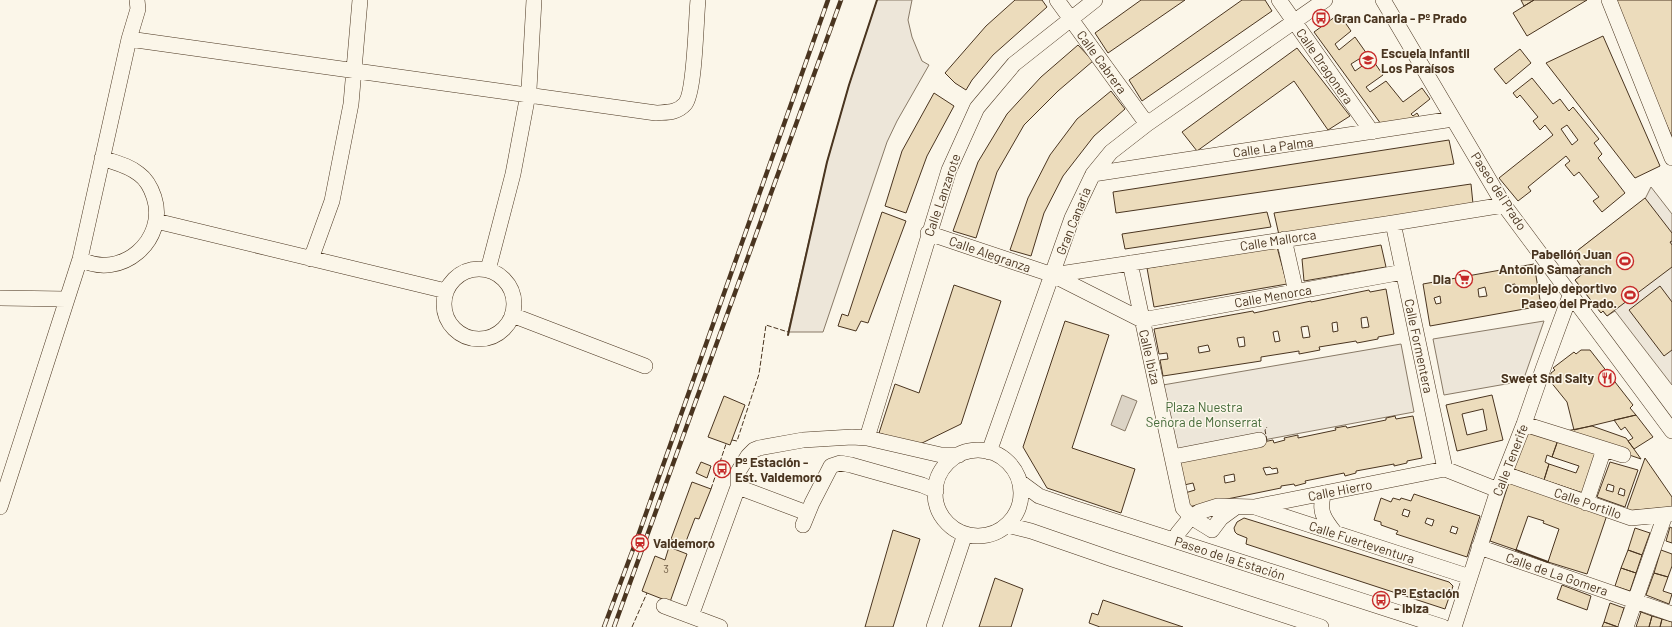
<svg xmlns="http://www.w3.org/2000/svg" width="1672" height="627" font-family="Barlow,sans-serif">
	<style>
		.green { fill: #ede6d9; stroke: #887966 }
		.water { fill: #dcd4c6; stroke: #887966 }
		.building { fill: #ecdcbc; stroke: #4a3520; fill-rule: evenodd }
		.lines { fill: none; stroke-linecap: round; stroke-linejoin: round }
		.minor-casing { stroke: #4a3520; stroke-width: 16 }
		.minor { stroke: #fbf6e9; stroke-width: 15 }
		.rail-casing { stroke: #4a3520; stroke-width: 4.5 }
		.rail { stroke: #fbf6e9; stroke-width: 3; stroke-dasharray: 9; stroke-linecap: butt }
		.fence { stroke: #4a3520; stroke-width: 1; stroke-dasharray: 5 2; stroke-linecap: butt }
		.wall { stroke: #4a3520; stroke-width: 2 }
		.labels { text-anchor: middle; stroke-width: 3; stroke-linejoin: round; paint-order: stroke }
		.number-label { font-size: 11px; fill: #725f47 }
		.poi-label { font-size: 13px; font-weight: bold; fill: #4a3520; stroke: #fbf6e9; text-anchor: start }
		.street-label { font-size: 13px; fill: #4a3520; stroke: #fbf6e9 }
		.park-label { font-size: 13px; fill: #436837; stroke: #fbf6e9 }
	</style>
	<rect width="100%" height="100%" fill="#fbf6e9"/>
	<!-- green -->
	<path class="green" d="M877,0H912L908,20L912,37L922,61L929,65L897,121L887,142L823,332H788L827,162L849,85Z
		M1651,187L1672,214V385L1615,311L1607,316L1603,311L1601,313L1575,280L1585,272L1573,254L1645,199Z
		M1544,321L1523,381L1444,395L1433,339Z
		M1401,344L1414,412L1172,457L1157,386Z"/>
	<!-- water -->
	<path class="water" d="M1122,395L1137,401L1125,431L1111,425Z"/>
	<!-- building -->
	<path class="building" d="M1015,0H1042L1047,7L993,55L972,80L966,90L955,83L945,73L986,26Z
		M1141,0H1185L1108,53L1095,33Z
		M1242,0H1265L1272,11L1142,101L1129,80Z
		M1521,0H1534L1524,6Z
		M1534,0H1587L1527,36L1513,13Z
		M1611,0H1672V137Z
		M1339,14L1351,31L1335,44L1339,50L1355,37L1367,54L1351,64L1355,71L1372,59L1383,75L1366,87L1370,92L1386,81L1403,102L1422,88L1430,99L1411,114L1413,116L1417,113L1420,118L1381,124L1314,32Z
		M1603,36L1660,166L1635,178L1546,63Z
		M1078,45L1093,61L1058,91L1024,125L997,172L976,238L953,231L978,162L1007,114L1041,77Z
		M1297,48L1350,116L1328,130L1294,81L1197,151L1182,132Z
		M1520,49L1531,63L1506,84L1494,69Z
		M1532,78L1553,104L1560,99L1569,111L1573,107L1599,139L1594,143L1602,154L1598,158L1625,193L1602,212L1593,201L1599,197L1579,172L1574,176L1565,165L1570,161L1566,156L1528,187L1531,191L1518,201L1499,178L1553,135L1545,125L1540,130L1533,121L1538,117L1520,95L1517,98L1513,93ZM1567,125L1578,140L1572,145L1561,129Z
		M1111,91L1125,109L1094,136L1063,176L1044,213L1031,256L1010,250L1028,198L1050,155L1077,119Z
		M934,93L954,106L927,156L906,213L885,206L902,151Z
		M1449,140L1454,164L1116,213L1113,192Z
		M1471,184L1473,204L1279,235L1274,213Z
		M1645,198L1672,233V241L1670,242L1672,245V267L1607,316L1603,311L1601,313L1575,280L1585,272L1573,254Z
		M882,212L906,221L868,323L861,321L856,331L838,326L842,314L848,316Z
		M1267,212L1271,227L1125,249L1122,234Z
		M1381,245L1386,267L1304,281L1302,259Z
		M1277,247L1287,284L1154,307L1147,268Z
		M1534,264L1541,306L1430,326L1423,284ZM1515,284L1516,289L1511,290L1509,285ZM1485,287L1487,296L1479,297L1478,289ZM1440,296L1441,303L1436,304L1434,298Z
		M954,285L1001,301L961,424L918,445L879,433L895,384L919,393Z
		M1660,286L1672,302V350L1664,356L1629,310Z
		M1386,289L1394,334L1378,337V339L1357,343L1356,341L1319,347L1320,350L1299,354V351L1261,357V361L1163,376L1160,360L1168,359L1167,353L1159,354L1154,329L1253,311L1254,313L1311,301V302L1369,290L1370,292ZM1367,317L1369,327L1362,328L1361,318ZM1337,322L1338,331L1333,332L1332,323ZM1308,326L1310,337L1303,338L1301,327ZM1278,331L1280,341L1275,342L1273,332ZM1244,337L1245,346L1239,347L1237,338ZM1208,345L1210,351L1199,353L1198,347Z
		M1065,321L1109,335L1072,448L1135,469L1121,513L1047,488L1023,447Z
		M1581,350H1590L1633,405L1630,408L1636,415L1574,430L1567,402L1550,381L1551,373L1555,370L1553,368L1574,352L1576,354Z
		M1492,395L1503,440L1457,451L1446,405ZM1483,409L1487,430L1467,435L1462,414Z
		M724,396L745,405L730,445L708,437Z
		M1636,415L1653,437L1634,449L1628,441L1633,438L1625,427L1621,430L1614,420Z
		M1395,416L1396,419L1413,416L1422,458L1407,461V463L1394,466V464L1356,471V473L1345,476L1344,473L1305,481L1306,483L1295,486L1294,484L1281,486V488L1188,507L1185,493L1195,490L1193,483L1184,485L1179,459L1273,440L1274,443L1285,440L1284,438L1298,435V438L1336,430L1335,428L1346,426L1347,428L1386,420V418ZM1270,467L1272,469L1277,468L1278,473L1266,475L1263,468ZM1234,474L1235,481L1225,483L1224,476Z
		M1592,426L1626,438L1641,459L1565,433L1566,431Z
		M1527,429L1558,440L1552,457L1547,455L1545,462L1549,464L1544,480L1513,469Z
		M1558,440L1597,453L1583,493L1544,480L1549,464L1576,473L1579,466L1552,457Z
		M1645,458L1672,497V507L1626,511Z
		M701,462L711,466L707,478L696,473Z
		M1610,462L1638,470L1625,507L1597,497ZM1608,484L1614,486L1613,492L1606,490ZM1620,488L1625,490L1624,496L1618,494Z
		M692,482L711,489L699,519L695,518L685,544L671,539Z
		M1509,482L1607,515L1587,574L1548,562L1559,529L1543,523L1544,521L1528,516L1516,550L1490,541Z
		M1414,494L1480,516L1467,557L1396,534L1398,531L1381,525V522L1374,520L1381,498L1391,502L1393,498L1400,500L1401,498L1411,501ZM1404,509L1410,511L1408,517L1402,515ZM1427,518L1434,520L1432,526L1425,523ZM1452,526L1458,528L1456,534L1450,532Z
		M1244,518L1449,582L1453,586L1445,609L1246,544L1247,538L1237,534L1235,532L1234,528L1237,522Z
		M1670,527L1672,528V543L1666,541Z
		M1635,528L1650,533L1642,555L1628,550Z
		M893,530L920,539L893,627H865Z
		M669,547L687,554L670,602L642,591L655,556L665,560Z
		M1628,550L1642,555L1636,573L1621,568Z
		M1661,550L1672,554V566L1668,577L1654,573Z
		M1621,568L1636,573L1630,591L1615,586Z
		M1654,573L1668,577L1663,591L1672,594L1669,604L1646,595Z
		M995,578L1023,589L1011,627H979Z
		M1562,585L1591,596L1587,610L1557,599Z
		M1103,600L1183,627H1100L1089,623L1092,613L1098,615Z
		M1610,603L1624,608L1618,627L1604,622Z
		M1641,612L1652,616L1649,627H1636Z
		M1652,616L1662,619L1660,627H1649Z
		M1662,619L1672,622V627H1660Z
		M1604,622L1618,627H1602Z"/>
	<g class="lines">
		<!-- minor casing -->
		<g class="minor-casing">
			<path id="minor" d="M1057,0L1147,124
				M1279,0L1372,132
				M1383,0L1504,205L1672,431
				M1609,0L1672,158
				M129,39L656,113C667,112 677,113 685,104C695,93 696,18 698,0
				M1093,174L1453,119
				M156,221L446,291
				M1393,223L1445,469
				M928,233L1053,275L1142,320L1403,272
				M1284,239L1296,292
				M80,259C121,281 168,240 154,197C151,188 146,179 139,174C128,165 116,163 102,158
				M311,259L332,201L351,104L360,0
				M1130,263L1183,508L1191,517L1212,530
				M444 304a35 35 0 1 1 70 0a35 35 0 1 1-70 0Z
				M488,270L513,174L529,89L534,0
				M1053,275L1393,223L1504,205
				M0,298L66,299
				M512,315L645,366
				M1524,424L1604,449L1586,503
				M867,438L949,170L977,108L1014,64L1095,0
				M1604,449L1623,455
				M935 493a43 43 0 1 1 86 0a43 43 0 1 1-86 0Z
				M989,452L1072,218L1093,174L1111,152L1147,124L1325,0
				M1172,457L1259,440
				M1505,474L1631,518L1672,514
				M1020,482L1039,496L1074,508L1443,627
				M738,487L807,513
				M1324,493C1318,511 1324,519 1335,533
				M0,507L80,259L129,39L138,9L137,0
				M1255,507L1470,577
				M803,525L812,503L831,466L840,463L851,465L922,485L936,491
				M1007,525L1031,531L1112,559L1321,627
				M1212,530L1221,518L1236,507
				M1174,540L1178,533L1191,517L1199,512L1218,506L1254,507L1445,469L1498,490
				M1479,547L1672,614
				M664,606L720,627
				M691,616L738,487V472L748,456L754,450L759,448L803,440L852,437L867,438L941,455H959
				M934,627L965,534
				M1454,627L1498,490L1524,424L1543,369L1571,293
				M1626,627L1665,515"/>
		</g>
		<!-- minor -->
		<use href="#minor" class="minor"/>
		<!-- rail casing -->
		<g class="rail-casing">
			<path id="rail" d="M604,627L638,536L828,0
				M614,627L841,0"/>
		</g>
		<!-- rail -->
		<use href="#rail" class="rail"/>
		<!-- fence -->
		<path class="fence" d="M732,440L737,441L759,374L766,325L788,332
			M1267,441L1265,430L1267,427
			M711,489L726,444
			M632,627L647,593"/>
		<!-- wall -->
		<path class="wall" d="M788,335L827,162L849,85L877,0
			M1516,550L1548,562"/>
	</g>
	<!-- icons -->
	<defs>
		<g id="bus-ring" transform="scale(0.9)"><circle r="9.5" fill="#fbf6e9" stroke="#c62828" stroke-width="1.5"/><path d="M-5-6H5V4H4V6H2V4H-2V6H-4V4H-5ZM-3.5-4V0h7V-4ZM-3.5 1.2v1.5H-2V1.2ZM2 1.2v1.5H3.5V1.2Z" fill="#c62828"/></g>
		<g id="school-ring" transform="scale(0.9)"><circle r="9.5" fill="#fbf6e9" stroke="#c62828" stroke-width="1.5"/><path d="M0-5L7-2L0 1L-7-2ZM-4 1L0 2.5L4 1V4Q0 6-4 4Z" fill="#c62828"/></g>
		<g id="stadium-ring" transform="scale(0.9)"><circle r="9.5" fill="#fbf6e9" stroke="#c62828" stroke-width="1.5"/><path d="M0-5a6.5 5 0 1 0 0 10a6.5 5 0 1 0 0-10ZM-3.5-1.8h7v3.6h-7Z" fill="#c62828"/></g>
		<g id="supermarket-ring" transform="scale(0.9)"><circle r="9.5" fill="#fbf6e9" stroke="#c62828" stroke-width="1.5"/><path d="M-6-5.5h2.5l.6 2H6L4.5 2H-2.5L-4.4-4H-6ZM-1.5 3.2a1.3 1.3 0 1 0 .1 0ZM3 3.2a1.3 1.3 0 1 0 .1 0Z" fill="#c62828"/></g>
		<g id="restaurant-ring" transform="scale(0.9)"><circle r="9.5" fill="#fbf6e9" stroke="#c62828" stroke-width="1.5"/><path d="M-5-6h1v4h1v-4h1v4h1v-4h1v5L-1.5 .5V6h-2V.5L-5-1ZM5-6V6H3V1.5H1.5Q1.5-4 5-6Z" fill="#c62828"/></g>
		<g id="station-ring" transform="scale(0.9)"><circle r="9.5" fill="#fbf6e9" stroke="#c62828" stroke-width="1.5"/><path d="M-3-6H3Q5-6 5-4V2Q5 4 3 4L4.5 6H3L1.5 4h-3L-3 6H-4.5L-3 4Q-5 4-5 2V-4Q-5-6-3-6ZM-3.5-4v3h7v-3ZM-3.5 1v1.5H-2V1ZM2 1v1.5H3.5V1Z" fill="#c62828"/></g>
	</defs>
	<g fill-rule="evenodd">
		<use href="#bus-ring" x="1321" y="18"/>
		<use href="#school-ring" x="1368" y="60"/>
		<use href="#stadium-ring" x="1625" y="261"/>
		<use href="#supermarket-ring" x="1464" y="279"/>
		<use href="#stadium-ring" x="1630" y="295"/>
		<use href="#restaurant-ring" x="1607" y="378"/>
		<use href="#bus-ring" x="722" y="469"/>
		<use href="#station-ring" x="640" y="543"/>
		<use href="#bus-ring" x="1381" y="600"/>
	</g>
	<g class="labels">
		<!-- number labels -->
		<g class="number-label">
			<text x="666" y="573">3</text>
		</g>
		<!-- poi labels -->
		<g class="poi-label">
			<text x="1334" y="23">Gran Canaria - Pº Prado</text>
			<text x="1381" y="58">Escuela Infantil<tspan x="1381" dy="15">Los Paraísos</tspan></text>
			<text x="1612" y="259" text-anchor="end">Pabellón Juan<tspan x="1612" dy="15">Antonio Samaranch</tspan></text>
			<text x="1451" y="284" text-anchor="end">Dia</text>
			<text x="1617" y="293" text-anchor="end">Complejo deportivo<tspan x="1617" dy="15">Paseo del Prado.</tspan></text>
			<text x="1594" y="383" text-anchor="end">Sweet Snd Salty</text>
			<text x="735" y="467">Pº Estación -<tspan x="735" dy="15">Est. Valdemoro</tspan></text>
			<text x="653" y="548">Valdemoro</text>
			<text x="1394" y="598">Pº Estación<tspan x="1394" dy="15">- Ibiza</tspan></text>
		</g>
		<!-- street labels -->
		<g class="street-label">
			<text transform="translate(1102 62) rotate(54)" y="5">Calle Cabrera</text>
			<text transform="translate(1325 66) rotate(55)" y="5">Calle Dragonera</text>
			<text transform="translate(1273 147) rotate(-8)" y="5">Calle La Palma</text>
			<text transform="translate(1499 191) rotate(57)" y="5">Paseo del Prado</text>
			<text transform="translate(942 195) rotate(-71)" y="5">Calle Lanzarote</text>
			<text transform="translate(1073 221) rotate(-68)" y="5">Gran Canaria</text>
			<text transform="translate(1278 240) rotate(-9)" y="5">Calle Mallorca</text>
			<text transform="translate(990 254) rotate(19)" y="5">Calle Alegranza</text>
			<text transform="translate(1273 296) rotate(-10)" y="5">Calle Menorca</text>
			<text transform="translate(1419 346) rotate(78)" y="5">Calle Formentera</text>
			<text transform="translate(1150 357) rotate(77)" y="5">Calle Ibiza</text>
			<text transform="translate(1510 460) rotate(-69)" y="5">Calle Tenerife</text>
			<text transform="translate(1340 490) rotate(-11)" y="5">Calle Hierro</text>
			<text transform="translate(1588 503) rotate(19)" y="5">Calle Portillo</text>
			<text transform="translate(1362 542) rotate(18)" y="5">Calle Fuerteventura</text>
			<text transform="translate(1230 558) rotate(18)" y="5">Paseo de la Estación</text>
			<text transform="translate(1557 574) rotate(19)" y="5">Calle de La Gomera</text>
		</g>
		<!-- park labels -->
		<g class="park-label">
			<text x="1204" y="412">Plaza Nuestra<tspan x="1204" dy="15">Señora de Monserrat</tspan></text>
		</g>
	</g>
</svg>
